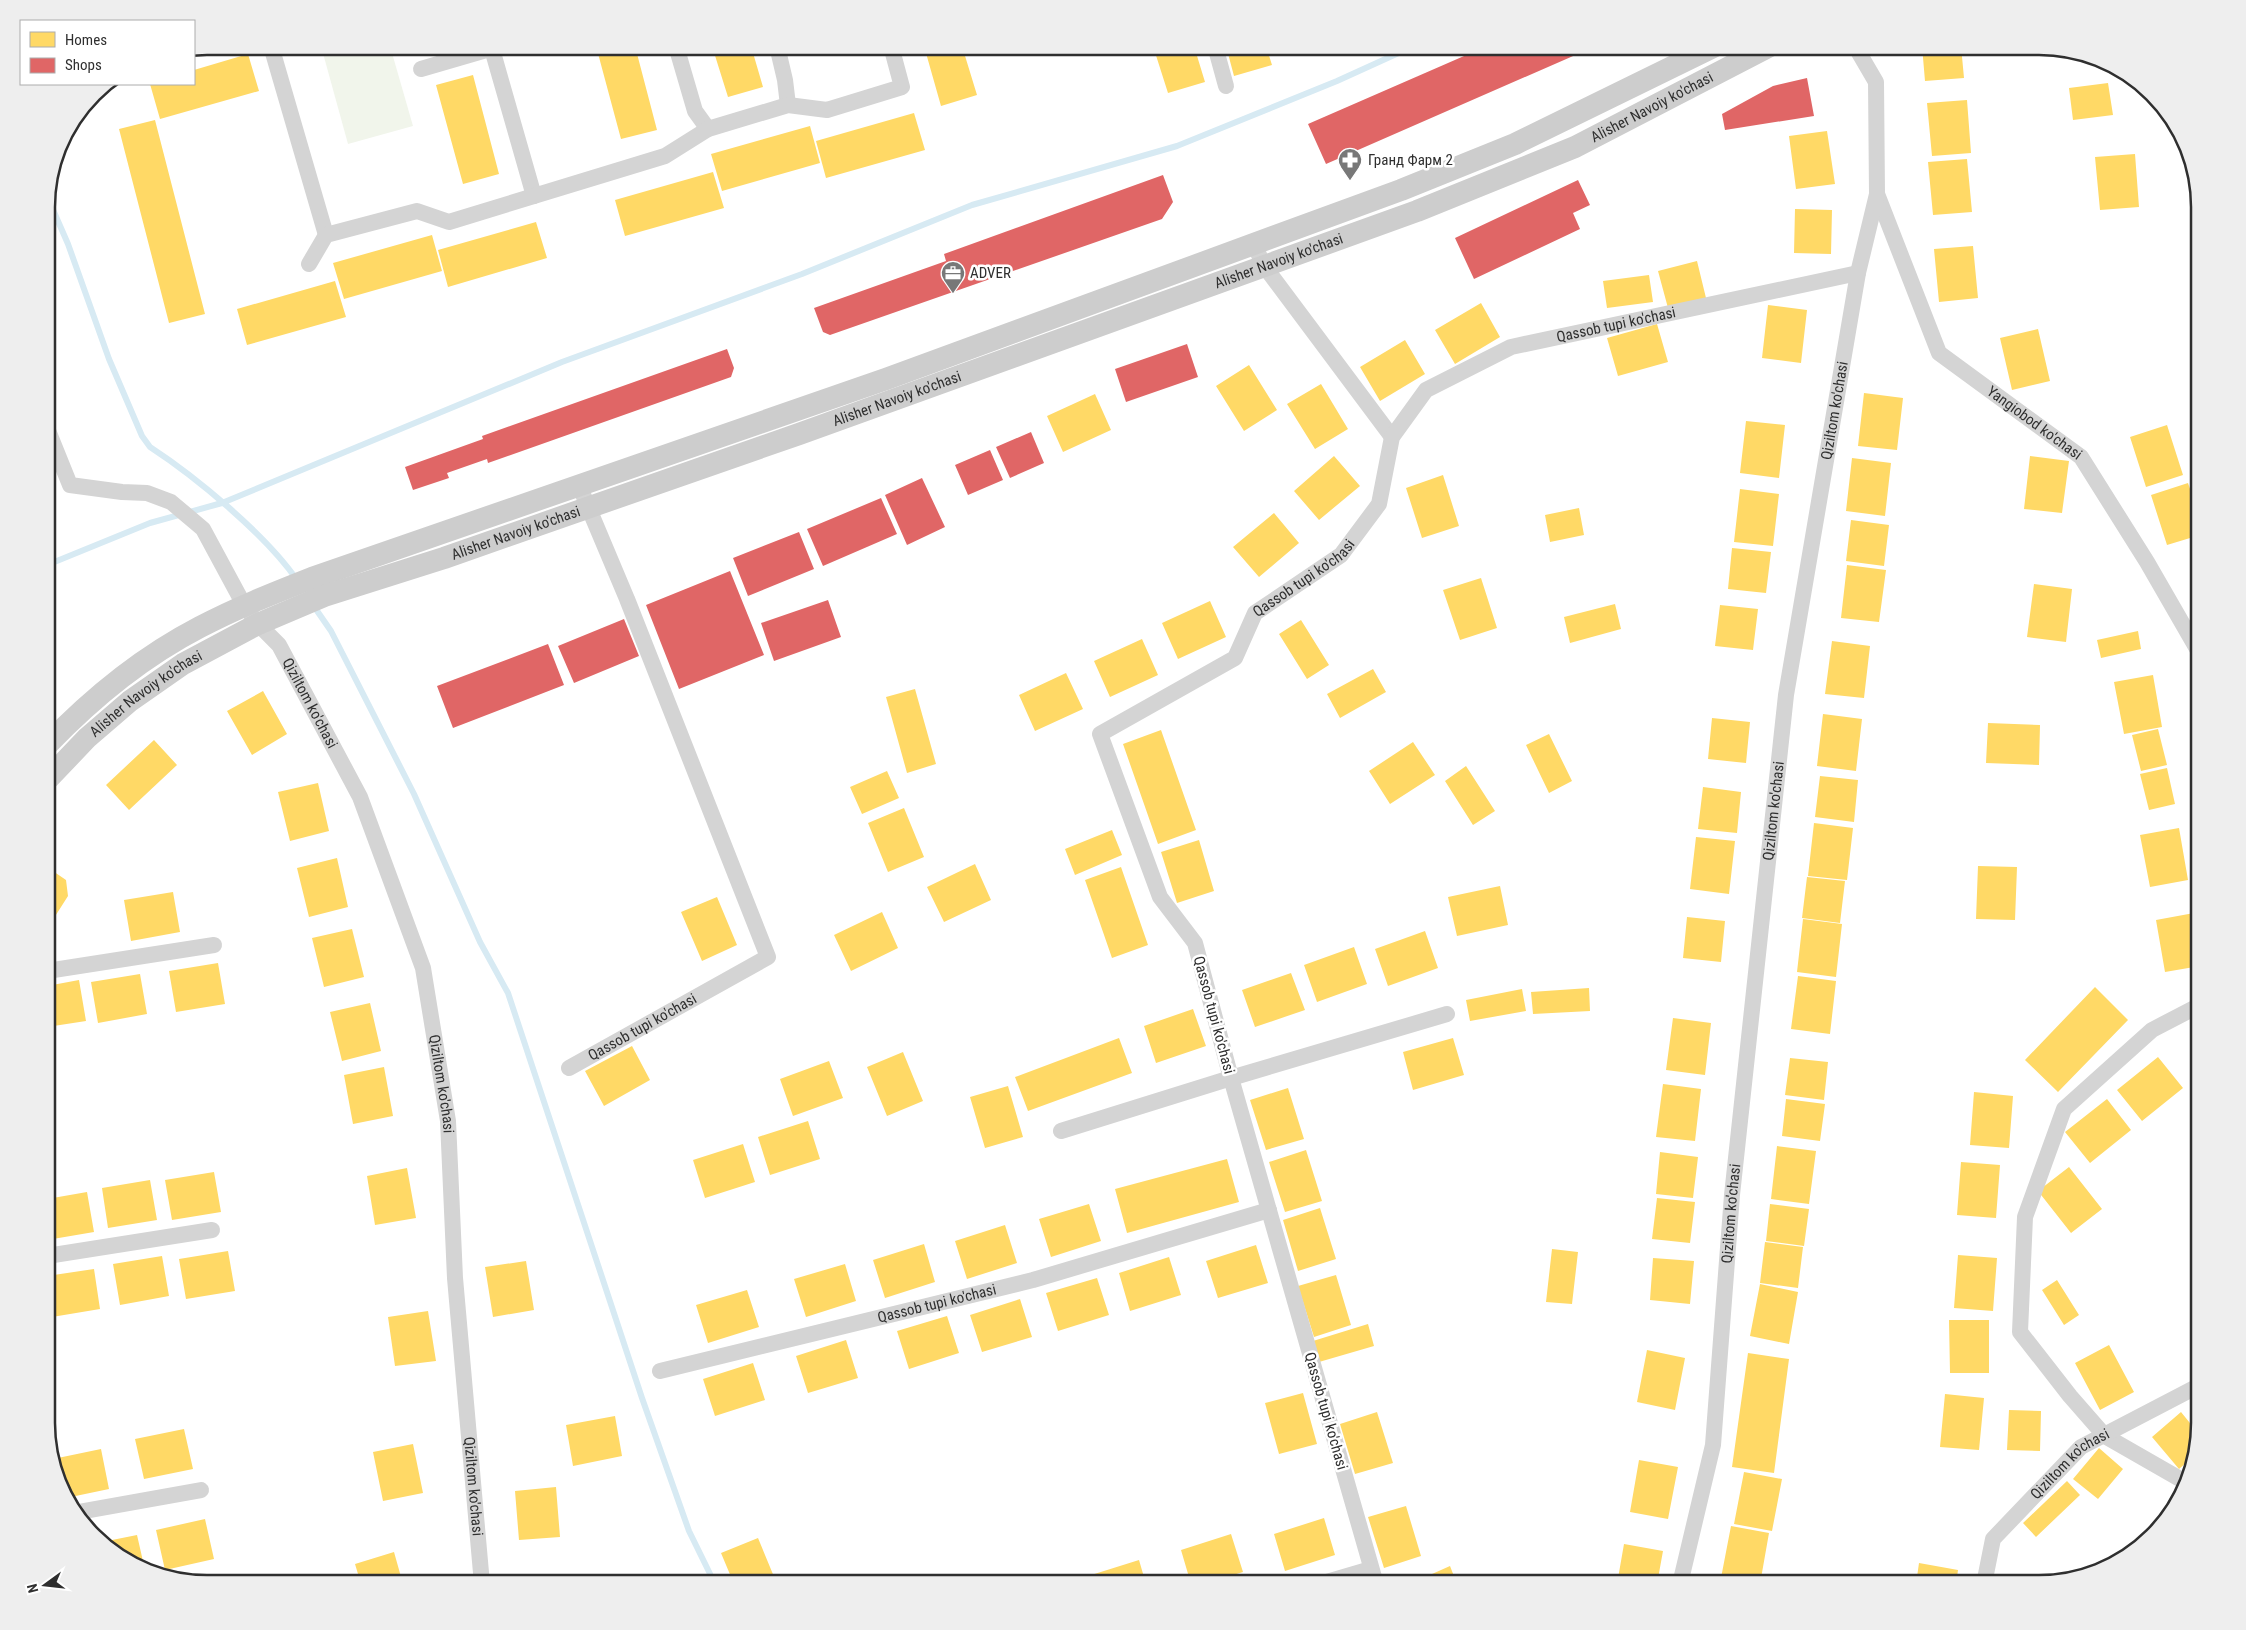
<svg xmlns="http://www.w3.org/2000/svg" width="2246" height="1630" font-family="'Roboto Condensed',sans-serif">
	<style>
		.green { fill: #f1f5eb }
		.homes { fill: #ffd966 }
		.shops { fill: #e06666 }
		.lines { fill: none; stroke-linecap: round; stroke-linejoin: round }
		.stream { stroke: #d7eaf3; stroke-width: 6 }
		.minor { stroke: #d4d4d4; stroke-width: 16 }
		.secondary { stroke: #cdcdcd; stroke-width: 22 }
		.labels { text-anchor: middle; stroke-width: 5; stroke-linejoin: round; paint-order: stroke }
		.street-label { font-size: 15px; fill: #2f2f2f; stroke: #fff }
		.poi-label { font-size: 15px; fill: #2f2f2f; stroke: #fff; text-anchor: start }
		.rim { fill: none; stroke: #2f2f2f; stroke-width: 2.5 }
	</style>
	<rect width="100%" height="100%" fill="#fff"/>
	<!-- green -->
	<path class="green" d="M321,46H390L413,126L348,144Z"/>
	<!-- homes -->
	<path class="homes" d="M596,46H635L657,130L621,139Z
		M712,46H751L763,87L728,97Z
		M924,46H962L977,95L941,106Z
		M1153,46H1194L1205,82L1168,93Z
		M1226,46H1266L1272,65L1234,76Z
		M1922,46H1961L1964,78L1925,81Z
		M248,54L259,91L160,119L150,84H194V70Z
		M473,75L499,174L463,184L436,85Z
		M2108,83L2113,115L2073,120L2069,88Z
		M1967,100L1971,153L1932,156L1927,103Z
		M914,113L925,150L826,178L816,141Z
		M155,120L205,314L169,323L119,129Z
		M810,126L820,163L722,191L711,154Z
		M1827,131L1835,184L1796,189L1789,136Z
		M2135,154L2139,207L2100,210L2095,157Z
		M1967,159L1972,212L1933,215L1928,162Z
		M713,172L724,208L625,236L615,200Z
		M1795,209L1832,210L1831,254L1794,253Z
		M536,222L547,258L448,287L438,250Z
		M432,235L442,271L344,299L333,263Z
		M1973,246L1978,298L1939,302L1934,249Z
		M1697,261L1706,298L1668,308L1658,271Z
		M1649,275L1653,302L1607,308L1603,281Z
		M335,281L346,317L247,345L237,309Z
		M1481,303L1500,337L1455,364L1435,330Z
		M1768,305L1807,310L1801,363L1762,358Z
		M1657,324L1668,362L1618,376L1607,338Z
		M2038,329L2050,381L2012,390L2000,338Z
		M1405,340L1425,374L1380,401L1360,367Z
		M1249,365L1277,410L1244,431L1216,386Z
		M1321,384L1348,429L1315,449L1287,404Z
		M1864,393L1903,398L1897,450L1858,446Z
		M1095,394L1111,430L1063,452L1047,416Z
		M1746,421L1785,425L1779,478L1740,473Z
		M2167,425L2183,475L2146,487L2130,437Z
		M1334,456L1360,486L1319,520L1294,491Z
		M2030,456L2069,461L2062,513L2024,509Z
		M1852,458L1891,463L1885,516L1846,511Z
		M1443,475L1459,526L1422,538L1406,488Z
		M2188,483L2200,518V535L2167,545L2151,495Z
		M1740,489L1779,494L1773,546L1734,542Z
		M1579,508L1584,535L1550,542L1545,515Z
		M1274,513L1299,543L1259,577L1233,547Z
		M1851,520L1889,525L1884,566L1846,561Z
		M1732,548L1771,552L1766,593L1728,589Z
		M2200,561V582L2193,563Z
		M1847,565L1886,570L1879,622L1841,618Z
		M1481,578L1497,628L1460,640L1443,590Z
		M2034,584L2072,589L2066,642L2027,637Z
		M1210,601L1226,637L1178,659L1162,623Z
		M1615,604L1621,629L1570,643L1564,617Z
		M1720,605L1758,609L1753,650L1715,646Z
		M1301,620L1329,665L1307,679L1279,634Z
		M2138,631L2141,649L2101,658L2097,640Z
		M1142,639L1158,675L1110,697L1094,661Z
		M1832,641L1870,646L1864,698L1825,694Z
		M1373,669L1386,692L1340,718L1327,694Z
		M1066,673L1083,709L1035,731L1019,695Z
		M2153,675L2162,727L2124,734L2114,682Z
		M915,689L936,764L907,773L886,697Z
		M263,691L287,734L252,755L227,711Z
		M1823,714L1862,719L1856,771L1817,766Z
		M1712,718L1750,722L1746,763L1708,759Z
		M1988,723L2040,725L2039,765L1986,763Z
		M2158,729L2167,765L2141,771L2132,735Z
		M1161,730L1196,830L1158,844L1123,744Z
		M1549,734L1572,781L1549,793L1526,745Z
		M154,740L177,765L129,810L106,785Z
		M1413,742L1435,775L1390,804L1369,771Z
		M1466,766L1495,811L1473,825L1445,781Z
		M2167,768L2175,804L2149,810L2140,774Z
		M887,771L899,798L862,814L850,787Z
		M1820,776L1858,780L1854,822L1815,817Z
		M318,783L329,831L290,841L278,792Z
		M1703,787L1741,792L1737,833L1698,829Z
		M904,808L924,857L888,872L868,823Z
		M1814,823L1853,828L1847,880L1808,876Z
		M2179,828L2188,880L2150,887L2140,835Z
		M1112,830L1122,855L1075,875L1065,849Z
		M1696,837L1735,841L1729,894L1690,889Z
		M1199,840L1214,891L1177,903L1161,852Z
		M337,858L348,907L309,917L297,868Z
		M975,864L991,900L944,922L927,887Z
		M1978,866L2017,867L2015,920L1976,919Z
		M47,867L66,880L68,896L47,929Z
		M1121,867L1148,945L1112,958L1085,880Z
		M1807,877L1845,881L1840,923L1802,918Z
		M1500,886L1508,925L1457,936L1448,897Z
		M173,892L180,932L131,941L124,900Z
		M717,897L737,945L702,961L681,912Z
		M882,912L898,948L851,971L834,935Z
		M2194,913L2200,942V966L2165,972L2156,920Z
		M1687,917L1725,921L1721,962L1683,958Z
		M1803,919L1842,924L1836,977L1797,972Z
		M352,929L364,977L324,987L312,938Z
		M1425,931L1438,968L1388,986L1375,949Z
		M1354,947L1367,984L1317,1002L1304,965Z
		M218,963L225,1004L176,1012L169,971Z
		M1291,973L1305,1010L1255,1027L1242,990Z
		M140,974L147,1014L98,1023L91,982Z
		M1798,976L1836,981L1830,1034L1791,1029Z
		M79,980L86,1021L47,1027V986Z
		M2095,987L2128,1020L2058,1092L2025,1060Z
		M1589,988L1590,1011L1533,1014L1531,992Z
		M1522,989L1526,1011L1470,1021L1466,1000Z
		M370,1003L381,1051L342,1061L330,1012Z
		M1193,1009L1206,1046L1156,1063L1144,1026Z
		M1673,1018L1711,1023L1705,1075L1666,1070Z
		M1119,1038L1132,1073L1028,1111L1015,1077Z
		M1453,1038L1464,1075L1413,1090L1403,1052Z
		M632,1046L650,1080L604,1106L585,1071Z
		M903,1052L923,1101L887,1116L867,1067Z
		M2158,1057L2183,1088L2142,1121L2117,1090Z
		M1790,1058L1828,1062L1824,1100L1785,1095Z
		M829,1061L843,1098L793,1116L780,1079Z
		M384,1067L393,1116L353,1124L344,1075Z
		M1663,1084L1701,1089L1695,1141L1656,1137Z
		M1008,1086L1023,1137L985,1148L970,1097Z
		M1288,1088L1304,1139L1266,1150L1250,1100Z
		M1974,1092L2013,1096L2009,1148L1970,1145Z
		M1786,1099L1825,1104L1820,1141L1782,1136Z
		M2107,1099L2131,1130L2090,1163L2065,1132Z
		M808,1121L820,1159L770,1175L758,1137Z
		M743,1144L755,1182L705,1198L693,1160Z
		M1777,1146L1816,1151L1809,1204L1771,1199Z
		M1306,1150L1322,1201L1285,1212L1269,1162Z
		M1660,1152L1698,1157L1693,1198L1656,1194Z
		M1227,1159L1239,1202L1127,1233L1115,1189Z
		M1961,1162L2000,1165L1996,1218L1957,1215Z
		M2069,1167L2102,1209L2071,1233L2038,1191Z
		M407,1168L416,1218L375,1225L367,1176Z
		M214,1172L221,1212L172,1220L165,1180Z
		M150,1180L157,1220L108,1228L102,1188Z
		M87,1192L94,1232L47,1240V1199Z
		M1657,1198L1695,1202L1690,1243L1652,1239Z
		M1089,1204L1101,1241L1051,1257L1039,1219Z
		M1770,1204L1809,1209L1804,1246L1766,1241Z
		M1320,1208L1336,1259L1298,1271L1283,1220Z
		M1005,1225L1017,1263L967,1279L955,1241Z
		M1765,1242L1803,1247L1798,1288L1760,1283Z
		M924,1244L935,1282L885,1298L873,1260Z
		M1256,1245L1268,1283L1218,1298L1206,1261Z
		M1552,1249L1578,1252L1572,1304L1546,1302Z
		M228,1251L235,1291L186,1299L179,1259Z
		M1958,1255L1997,1258L1993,1311L1954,1308Z
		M162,1256L169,1296L120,1305L113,1264Z
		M1169,1257L1181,1295L1130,1311L1119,1273Z
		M1653,1258L1694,1261L1690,1304L1650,1300Z
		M526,1261L534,1310L493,1317L485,1267Z
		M845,1264L856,1301L806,1317L794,1279Z
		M94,1269L100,1309L52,1317L47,1276Z
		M1336,1275L1351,1325L1314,1337L1298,1286Z
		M1097,1278L1109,1315L1058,1331L1046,1293Z
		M2057,1280L2079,1315L2064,1325L2042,1290Z
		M1760,1284L1798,1292L1789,1344L1750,1336Z
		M747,1290L759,1327L708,1343L696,1305Z
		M1020,1299L1032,1337L982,1352L970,1315Z
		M428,1311L436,1361L395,1366L388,1317Z
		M947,1316L959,1353L909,1369L897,1331Z
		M1949,1320H1989V1373H1950Z
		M1368,1324L1374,1346L1319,1362L1313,1341Z
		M846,1340L858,1378L808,1393L796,1356Z
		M2109,1345L2134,1392L2100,1410L2075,1363Z
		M1647,1350L1685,1358L1675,1410L1637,1402Z
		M1748,1353L1789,1359L1774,1473L1732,1467Z
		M753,1363L765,1400L715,1416L703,1379Z
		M1303,1393L1317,1444L1279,1454L1265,1403Z
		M1945,1394L1984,1398L1979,1450L1940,1447Z
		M2009,1410L2041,1411L2040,1451L2007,1450Z
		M1377,1412L1393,1463L1355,1474L1340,1424Z
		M2181,1412L2198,1433L2194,1456L2179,1469L2152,1437Z
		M615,1416L622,1456L573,1466L566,1425Z
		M184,1429L193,1469L144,1479L135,1439Z
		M413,1444L423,1493L383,1501L373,1452Z
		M2099,1448L2123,1469L2098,1499L2073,1479Z
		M101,1449L109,1489L66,1498L63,1494L53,1459Z
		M1639,1460L1678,1467L1668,1519L1630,1512Z
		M1744,1472L1782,1479L1772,1531L1734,1524Z
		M2067,1481L2080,1495L2036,1537L2023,1523Z
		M556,1487L560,1537L519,1540L515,1491Z
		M1406,1506L1421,1556L1384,1568L1368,1517Z
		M1324,1518L1335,1555L1285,1571L1274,1534Z
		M205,1519L214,1559L165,1570L156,1530Z
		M1731,1526L1769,1533L1760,1584L1721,1578Z
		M1231,1534L1243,1572L1204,1584H1191L1181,1550Z
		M137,1535L145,1570L109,1551L102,1542Z
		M758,1538L777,1584H734L721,1553Z
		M1624,1544L1663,1551L1657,1584H1617Z
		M394,1552L403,1584H361L355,1564Z
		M1139,1560L1146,1584H1091L1088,1576Z
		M1919,1563L1958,1570L1956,1584H1916Z
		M1450,1566L1457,1584H1415L1414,1582Z"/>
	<!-- shops -->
	<path class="shops" d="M1487,46H1596L1326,164L1308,124Z
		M1807,78L1814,116L1725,130L1722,114L1773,86Z
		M1163,175L1173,202L1162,219L830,335L823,332L814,308L946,261L944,254Z
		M1578,180L1590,205L1573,213L1580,229L1474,279L1455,238Z
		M1187,344L1198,377L1126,402L1115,369Z
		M727,349L734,368L731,377L488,463L487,459L447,473L449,478L413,490L405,467L483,439L482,436Z
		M1031,432L1044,463L1010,478L996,447Z
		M990,450L1003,480L968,495L955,465Z
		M922,478L945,527L907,545L885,495Z
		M881,498L897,534L823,566L807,529Z
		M799,532L814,569L748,596L733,558Z
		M730,571L764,655L679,689L646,605Z
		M828,600L841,637L774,661L761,623Z
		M624,619L639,656L574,683L558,646Z
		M548,644L564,685L453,728L437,686Z"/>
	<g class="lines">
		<!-- stream -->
		<path class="stream" d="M47,196L68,244L109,359L142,436L150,447C196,477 266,535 297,580
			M47,565L150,523L222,503L562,362L802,274L972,205L1177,146L1337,81L1414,46
			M313,605L331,631L414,794L480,942L508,993L642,1398L689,1531L715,1584"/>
		<!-- minor -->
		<g class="minor">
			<path d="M271,46L326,235"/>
			<path d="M676,46L695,111L708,129"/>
			<path d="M777,46L785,80L788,105"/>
			<path d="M1215,46L1226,86"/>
			<path d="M492,49L534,196"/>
			<path d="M421,69L500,46"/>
			<path id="s1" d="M1877,194L1939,353L2081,457L2147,562L2200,654"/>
			<path d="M1254,245L1265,267L1392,437"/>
			<path d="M309,264L326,235L417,211L449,222L665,156L708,129L788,105L827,110L902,87L891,46"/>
			<path id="s2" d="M47,428L70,485L122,492L147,493L171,502L203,529L244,605L258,624L279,645L360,797L423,968L448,1121L455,1278L482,1584"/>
			<path d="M47,971L214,945"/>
			<path id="s3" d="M569,1068L768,957L627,599L579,485"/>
			<path d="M1061,1131L1231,1078L1447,1014"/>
			<path d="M47,1256L212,1230"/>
			<path id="s4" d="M660,1371L1033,1280L1269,1210"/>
			<path d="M2187,1483L2105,1436L2070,1396L2020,1332L2025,1217L2064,1109L2152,1030L2200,1005"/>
			<path d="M78,1512L201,1490"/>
			<path d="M1320,1584L1371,1569"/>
			<path id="s5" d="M1376,1584L1231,1078L1195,943L1160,897L1100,734L1235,658L1255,613L1341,555L1379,504L1392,437L1426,390L1511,347L1858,273"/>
			<path id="s6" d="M1680,1584L1713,1445L1732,1195L1786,695L1858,273L1877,194L1876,82L1855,46"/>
			<path id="s7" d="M1984,1584L1993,1539L2081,1447L2200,1385"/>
		</g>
		<!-- secondary -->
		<g class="secondary">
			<path d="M47,745C92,698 142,657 200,627C236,608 274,593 312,578L886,379L1401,190L1515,144L1715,46"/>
			<path id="s8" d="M47,780L87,738L130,701L183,664L258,624L324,596L444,558L799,434L1417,211L1575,147L1770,46"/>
		</g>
	</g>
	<!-- icons -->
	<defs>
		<g id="pharmacy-pin" transform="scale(1.25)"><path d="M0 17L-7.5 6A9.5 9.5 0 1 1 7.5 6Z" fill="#787878" stroke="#fff"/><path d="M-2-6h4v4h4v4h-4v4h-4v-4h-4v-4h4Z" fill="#fff"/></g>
		<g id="office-pin" transform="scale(1.25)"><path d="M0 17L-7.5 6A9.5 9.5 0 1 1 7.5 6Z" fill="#787878" stroke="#fff"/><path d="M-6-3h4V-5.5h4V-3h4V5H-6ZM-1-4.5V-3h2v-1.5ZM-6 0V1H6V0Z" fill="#fff"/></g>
	</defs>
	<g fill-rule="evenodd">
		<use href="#pharmacy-pin" x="1350" y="160"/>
		<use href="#office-pin" x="953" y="273"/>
	</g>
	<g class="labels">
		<!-- street labels -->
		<g class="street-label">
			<text dy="5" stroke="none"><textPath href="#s8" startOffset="1752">Alisher Navoiy ko'chasi</textPath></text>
			<text dy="5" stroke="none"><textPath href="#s8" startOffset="1348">Alisher Navoiy ko'chasi</textPath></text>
			<text dy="5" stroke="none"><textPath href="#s5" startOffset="1598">Qassob tupi ko'chasi</textPath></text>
			<text dy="5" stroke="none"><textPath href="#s8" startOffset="942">Alisher Navoiy ko'chasi</textPath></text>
			<text dy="5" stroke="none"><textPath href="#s6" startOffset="1185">Qiziltom ko'chasi</textPath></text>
			<text dy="5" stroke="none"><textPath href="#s1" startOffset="289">Yangiobod ko'chasi</textPath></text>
			<text dy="5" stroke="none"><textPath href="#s8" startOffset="538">Alisher Navoiy ko'chasi</textPath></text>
			<text dy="5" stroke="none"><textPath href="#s5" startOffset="1162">Qassob tupi ko'chasi</textPath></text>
			<text dy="5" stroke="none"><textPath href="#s8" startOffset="132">Alisher Navoiy ko'chasi</textPath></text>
			<text dy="5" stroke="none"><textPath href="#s2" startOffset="412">Qiziltom ko'chasi</textPath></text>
			<text dy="5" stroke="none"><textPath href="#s6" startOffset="780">Qiziltom ko'chasi</textPath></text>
			<text transform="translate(1214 1015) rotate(75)" y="5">Qassob tupi ko'chasi</text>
			<text dy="5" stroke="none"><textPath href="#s3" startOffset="84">Qassob tupi ko'chasi</textPath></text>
			<text dy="5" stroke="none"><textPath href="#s2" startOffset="818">Qiziltom ko'chasi</textPath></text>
			<text dy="5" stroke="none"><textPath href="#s6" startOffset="375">Qiziltom ko'chasi</textPath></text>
			<text dy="5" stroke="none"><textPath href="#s4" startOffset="285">Qassob tupi ko'chasi</textPath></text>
			<text transform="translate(1326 1411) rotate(74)" y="5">Qassob tupi ko'chasi</text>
			<text dy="5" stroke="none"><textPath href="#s7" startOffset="154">Qiziltom ko'chasi</textPath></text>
			<text dy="5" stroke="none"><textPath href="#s2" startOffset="1222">Qiziltom ko'chasi</textPath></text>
		</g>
		<!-- poi labels -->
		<g class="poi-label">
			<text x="1368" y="165">Гранд Фарм 2</text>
			<text x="970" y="278">ADVER</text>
		</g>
	</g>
	<!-- crop -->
	<path d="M0 0H2246V1630H0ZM207 55H2039A152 152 0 0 1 2191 207V1423A152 152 0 0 1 2039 1575H207A152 152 0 0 1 55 1423V207A152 152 0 0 1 207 55Z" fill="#eee" fill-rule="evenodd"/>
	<path class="rim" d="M207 55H2039A152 152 0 0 1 2191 207V1423A152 152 0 0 1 2039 1575H207A152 152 0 0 1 55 1423V207A152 152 0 0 1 207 55Z"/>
	<!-- legend -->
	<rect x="20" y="20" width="175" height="65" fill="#ffffff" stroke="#acacac"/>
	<rect x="30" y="32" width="25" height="15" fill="#ffd966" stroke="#acacac"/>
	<text x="65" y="45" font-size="15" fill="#2f2f2f">Homes</text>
	<rect x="30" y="58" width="25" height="15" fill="#e06666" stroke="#acacac"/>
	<text x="65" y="70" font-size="15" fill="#2f2f2f">Shops</text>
	<!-- north arrow -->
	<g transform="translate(45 1585) rotate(255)" stroke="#ffffff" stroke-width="4" paint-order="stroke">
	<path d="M0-4L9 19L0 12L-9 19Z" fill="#2f2f2f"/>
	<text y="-8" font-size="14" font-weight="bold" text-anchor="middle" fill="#2f2f2f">N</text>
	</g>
</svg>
